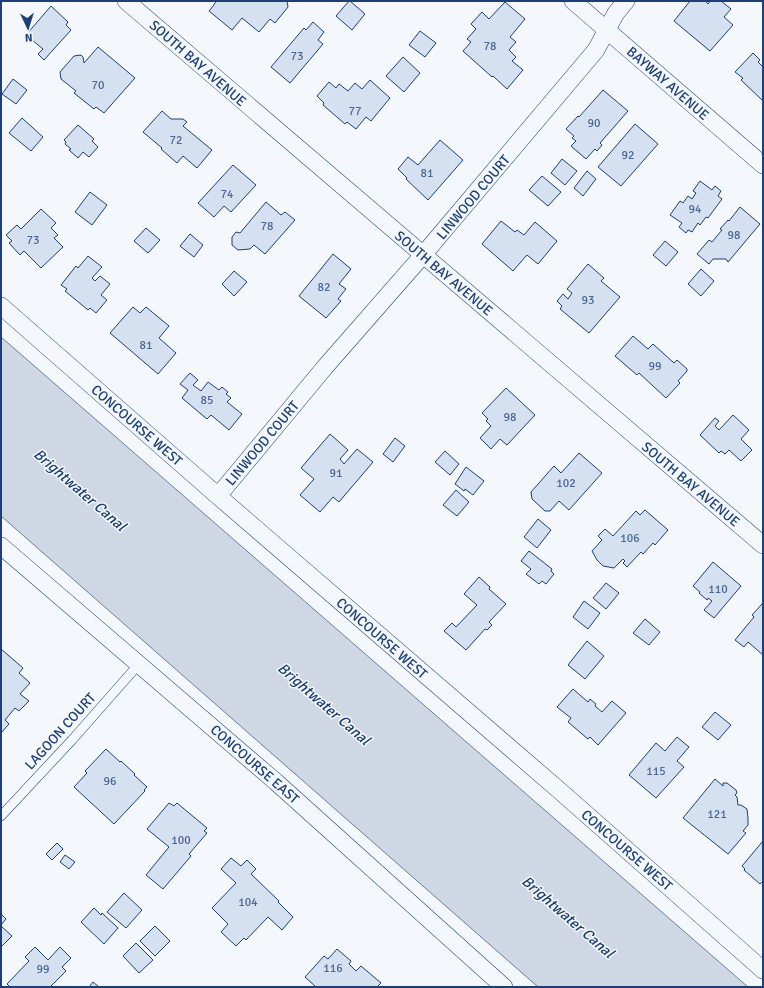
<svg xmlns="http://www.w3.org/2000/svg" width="764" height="988" font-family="Signika,sans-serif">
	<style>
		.water { fill: #cfd7e4; stroke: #687fa3 }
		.building { fill: #d5e0f0; stroke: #1d3f73 }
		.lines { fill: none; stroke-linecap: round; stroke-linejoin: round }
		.lane-casing { stroke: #1d3f73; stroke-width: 10 }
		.street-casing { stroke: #1d3f73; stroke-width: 18 }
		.lane { stroke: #f4f7fb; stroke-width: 9 }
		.street { stroke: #f4f7fb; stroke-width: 17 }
		.labels { text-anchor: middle; stroke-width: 3; stroke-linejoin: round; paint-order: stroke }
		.number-label { font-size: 12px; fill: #4b6792 }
		.street-label { font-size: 14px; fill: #1d3f73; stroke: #f4f7fb }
		.water-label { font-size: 15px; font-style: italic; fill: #1d3f73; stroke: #f4f7fb }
	</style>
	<rect width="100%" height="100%" fill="#f4f7fb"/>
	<!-- water -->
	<path class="water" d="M1,337L748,987H538L1,516Z"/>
	<!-- building -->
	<path class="building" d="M217,1H287L288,7L275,23L270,19L259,32L242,18L232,30L209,11L214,5V4Z
		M349,1H350L365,14L352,30L336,16Z
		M690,1H705L708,4L710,1H721L731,9L724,17L733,25L710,51L674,21Z
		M505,2L525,19L510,37L516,42L509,50L516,57L512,61L523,70L507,89L493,76L492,77L463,51L471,42L467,39L476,29L471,24L482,12L489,19Z
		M51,6L68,22L66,25L71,30L44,60L38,54L43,49L26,35Z
		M313,22L324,32L318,40L323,44L290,83L271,67L304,28L306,30Z
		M420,31L436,43L425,57L409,45Z
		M98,47L135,78L104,113L96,107L94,109L74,93L76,91L61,79L60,72L74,56L81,55L83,57L84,63Z
		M753,53L760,60L758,62L763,67V98L762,100L741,80L743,78L735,72Z
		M403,57L420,73L404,92L386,76Z
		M13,79L27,90L16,104L2,94Z
		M370,80L390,98L371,121L366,117L356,129L347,122L345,124L323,105L324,103L317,96L329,82L336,88L339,84L348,91L355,83L362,89Z
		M603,90L628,111L600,143L602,145L597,151L595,149L586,159L571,146L576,141L572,138L574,136L566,129L578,116L579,117Z
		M162,111L171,119H183L187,122L183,126L212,150L197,168L183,156L177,163L161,149L162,148L143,132Z
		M22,118L43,137L31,151L9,133Z
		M635,124L658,144L621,186L598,167Z
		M78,125L94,139L92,141L98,147L89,157L83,152L78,158L69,150L71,149L65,144L66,142L64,140Z
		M440,140L463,160L428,200L406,179L407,178L398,169L408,157L418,165Z
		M562,159L577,171L565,185L551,173Z
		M233,165L256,185L231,212L224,206L214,217L198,203Z
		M587,171L596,179L583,196L574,188Z
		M542,176L561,192L548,206L529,190Z
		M700,181L712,190L715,186L721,191L718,196L722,199L708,218L706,217L700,225L698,223L692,232L688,230L686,233L679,227L682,223L670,215L680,201L683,203L688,196L692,199L696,193L693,191Z
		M90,192L107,205L92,225L75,212Z
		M266,202L281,215L285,212L295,220L265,254L254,245L250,249L238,250L232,245V237L236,232L240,233Z
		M740,207L760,224L728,262L726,259H713L709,264L697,254L709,240L712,242L722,230L720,229L728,220L729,221Z
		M41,209L56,223L51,228L58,235L54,238L63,247L41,268L24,251L20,255L9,243L12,241L6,235L17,225L21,229Z
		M501,221L515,232L517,230L524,235L535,222L557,241L538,264L527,255L513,271L482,244Z
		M146,228L160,240L148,253L134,241Z
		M190,234L203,245L194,257L180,246Z
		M665,241L678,252L666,266L653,255Z
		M333,254L351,269L339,284L346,289L338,299L341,301L326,318L299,296Z
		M88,256L102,267L92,278L95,281L100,276L110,284L101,295L107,300L96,313L90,308L88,310L65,291L67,289L61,285L76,266L78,268Z
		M588,264L604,278L601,281L620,297L589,333L560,309L562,306L557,301L563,294L568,299L572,293L567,289Z
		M701,269L714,281L701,296L688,284Z
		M234,271L247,282L234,296L222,284Z
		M133,307L140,313L146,307L169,326L159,338L176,353L158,374L110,333Z
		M633,336L648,349L653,344L674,363L677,360L687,369V371L678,381L680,383L666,398L639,373L637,375L615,356Z
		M190,373L198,380L193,385L201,391L208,382L219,390L222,387L228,392L226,394L231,398L227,402L242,414L229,430L211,415L207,419L182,398L188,390L180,384Z
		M506,388L535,415L507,445L500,439L491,449L480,438L491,426L486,421L488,419L482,413Z
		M733,415L749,430L741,439L752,450L741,461L729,450L725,454L721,451L719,453L700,435L715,418L719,421L715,426L719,430Z
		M330,434L348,450L340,459L344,464L357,449L373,462L339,502L333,497L320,512L300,495L314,479L301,468Z
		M395,438L405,446L393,462L383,454Z
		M445,451L459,464L450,475L435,462Z
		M579,453L602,473L569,510L559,501L550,511H545L532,499L531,492L554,466L561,473Z
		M466,467L484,481L473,495L465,489L464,491L455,484Z
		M456,490L469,502L457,516L443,505Z
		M645,510L668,530L655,545L653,543L643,554L641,552L627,567L623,563L625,561L623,559L614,568L603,566L597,560L592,551L602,540L598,536L605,529L613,536L636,511L640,515Z
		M538,519L551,530L537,548L524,537Z
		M529,551L552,569L551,571L554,574L546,584L542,581L539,584L526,574L531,569L521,561Z
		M713,562L741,586L714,618L704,610L712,601L708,598L707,600L699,593L700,592L693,586Z
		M479,577L490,587L489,589L506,604L489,622L492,625L487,630L485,629L466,650L444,631L452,623L456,627L477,605L464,594Z
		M606,583L619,593L606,609L593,598Z
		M584,601L600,613L588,629L573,617Z
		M762,604L763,605V655L748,642L744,647L735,640L754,617L752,615Z
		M645,619L660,632L649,645L633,633Z
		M587,641L604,656L585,679L568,665Z
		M1,649L23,668L19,673L30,683L20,694L29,701L19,711L15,708L5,720L9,724L1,733Z
		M573,689L588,702L590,699L596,704L595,706L602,712L612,701L626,713L598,745L590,737L588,739L568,722L571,718L557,707Z
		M715,712L731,725L718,740L702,727Z
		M677,737L689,747L677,761L684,767L656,798L629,775L656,743L665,751Z
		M106,749L120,762L121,761L135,774L134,775L147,787L144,790L145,791L114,824L74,787L87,773L85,771Z
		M715,779L723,786V783H727L736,790L737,793L735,795L737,797L738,805H741L747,809L748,818V825L743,831L746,833L728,854L683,818Z
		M169,803L174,806L177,803L207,828L204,831L207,833L189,854L191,856L163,889L146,875L169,847L147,829Z
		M763,841V882H762L760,884L744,870L745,869L742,866Z
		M57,843L63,849L52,860L46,854Z
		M65,855L75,862L69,869L60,862Z
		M231,858L241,866L247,860L256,869L251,874L279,901L278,902L293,917L282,930L268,917L246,940L244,938L236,946L221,932L228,924L212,908L236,883L221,869Z
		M124,893L142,910L126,928L107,912Z
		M94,908L101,915L102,913L118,928L104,944L81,922Z
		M1,914L6,919L1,925Z
		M1,926L12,936L1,947Z
		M155,926L170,941L155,956L140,941Z
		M136,943L153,960L139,973L123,956Z
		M35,947L48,960L60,947L71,958L62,967L66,971L50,987H8L9,986L7,984L29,961L25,957Z
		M337,949L351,961L349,964L356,971L361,966L381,983L377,987H316L305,977L324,956L328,959Z
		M93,982L99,987H89Z"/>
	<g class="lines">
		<!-- lane casing -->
		<g class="lane-casing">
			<path id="lane" d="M1,816L72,740L139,664"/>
		</g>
		<!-- street casing -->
		<g class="street-casing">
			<path id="street" d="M126,1L763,545
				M573,1L763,165
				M1,306L218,496L560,791L763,970
				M218,496L325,367L423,255L596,50L616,13L626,1
				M1,546L276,782L504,987"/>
		</g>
		<!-- lane -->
		<use href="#lane" class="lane"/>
		<!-- street -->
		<use href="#street" class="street"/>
	</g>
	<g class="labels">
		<!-- number labels -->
		<g class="number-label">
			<text x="490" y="50">78</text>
			<text x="297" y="60">73</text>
			<text x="98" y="89">70</text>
			<text x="355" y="115">77</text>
			<text x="594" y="127">90</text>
			<text x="176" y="144">72</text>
			<text x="628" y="159">92</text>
			<text x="427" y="177">81</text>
			<text x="227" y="198">74</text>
			<text x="695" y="213">94</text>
			<text x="267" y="230">78</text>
			<text x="734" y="239">98</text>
			<text x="33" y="244">73</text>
			<text x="324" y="291">82</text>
			<text x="588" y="304">93</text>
			<text x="146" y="349">81</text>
			<text x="655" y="370">99</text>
			<text x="207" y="404">85</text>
			<text x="510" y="421">98</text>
			<text x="336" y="477">91</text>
			<text x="566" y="487">102</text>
			<text x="630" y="542">106</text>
			<text x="718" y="593">110</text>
			<text x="656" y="775">115</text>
			<text x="110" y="785">96</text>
			<text x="717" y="818">121</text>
			<text x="181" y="844">100</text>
			<text x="248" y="906">104</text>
			<text x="333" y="972">116</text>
			<text x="43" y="973">99</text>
		</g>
		<!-- street labels -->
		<g class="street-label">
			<text transform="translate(198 63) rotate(41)" y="5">SOUTH BAY AVENUE</text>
			<text transform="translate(668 83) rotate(41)" y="5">BAYWAY AVENUE</text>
			<text transform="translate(473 197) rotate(-50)" y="5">LINWOOD COURT</text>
			<text transform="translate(444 273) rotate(40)" y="5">SOUTH BAY AVENUE</text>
			<text transform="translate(137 425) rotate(41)" y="5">CONCOURSE WEST</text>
			<text transform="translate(262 443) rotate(-50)" y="5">LINWOOD COURT</text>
			<text transform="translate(691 484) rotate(40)" y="5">SOUTH BAY AVENUE</text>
			<text transform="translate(382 638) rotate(41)" y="5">CONCOURSE WEST</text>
			<text transform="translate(60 731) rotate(-48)" y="5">LAGOON COURT</text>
			<text transform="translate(255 764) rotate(41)" y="5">CONCOURSE EAST</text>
			<text transform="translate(627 850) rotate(41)" y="5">CONCOURSE WEST</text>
		</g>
		<!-- water labels -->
		<g class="water-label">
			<text transform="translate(80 490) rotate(41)" y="5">Brightwater Canal</text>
			<text transform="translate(324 704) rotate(41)" y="5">Brightwater Canal</text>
			<text transform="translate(568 917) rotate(41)" y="5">Brightwater Canal</text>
		</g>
	</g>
	<!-- border -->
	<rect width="764" height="988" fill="none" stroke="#1d3f73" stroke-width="4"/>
	<!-- north arrow -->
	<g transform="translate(28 28) rotate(176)" stroke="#f4f7fb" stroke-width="3" paint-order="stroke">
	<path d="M0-3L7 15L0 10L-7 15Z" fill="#1d3f73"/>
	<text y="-6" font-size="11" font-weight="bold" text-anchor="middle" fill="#1d3f73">N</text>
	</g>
</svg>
